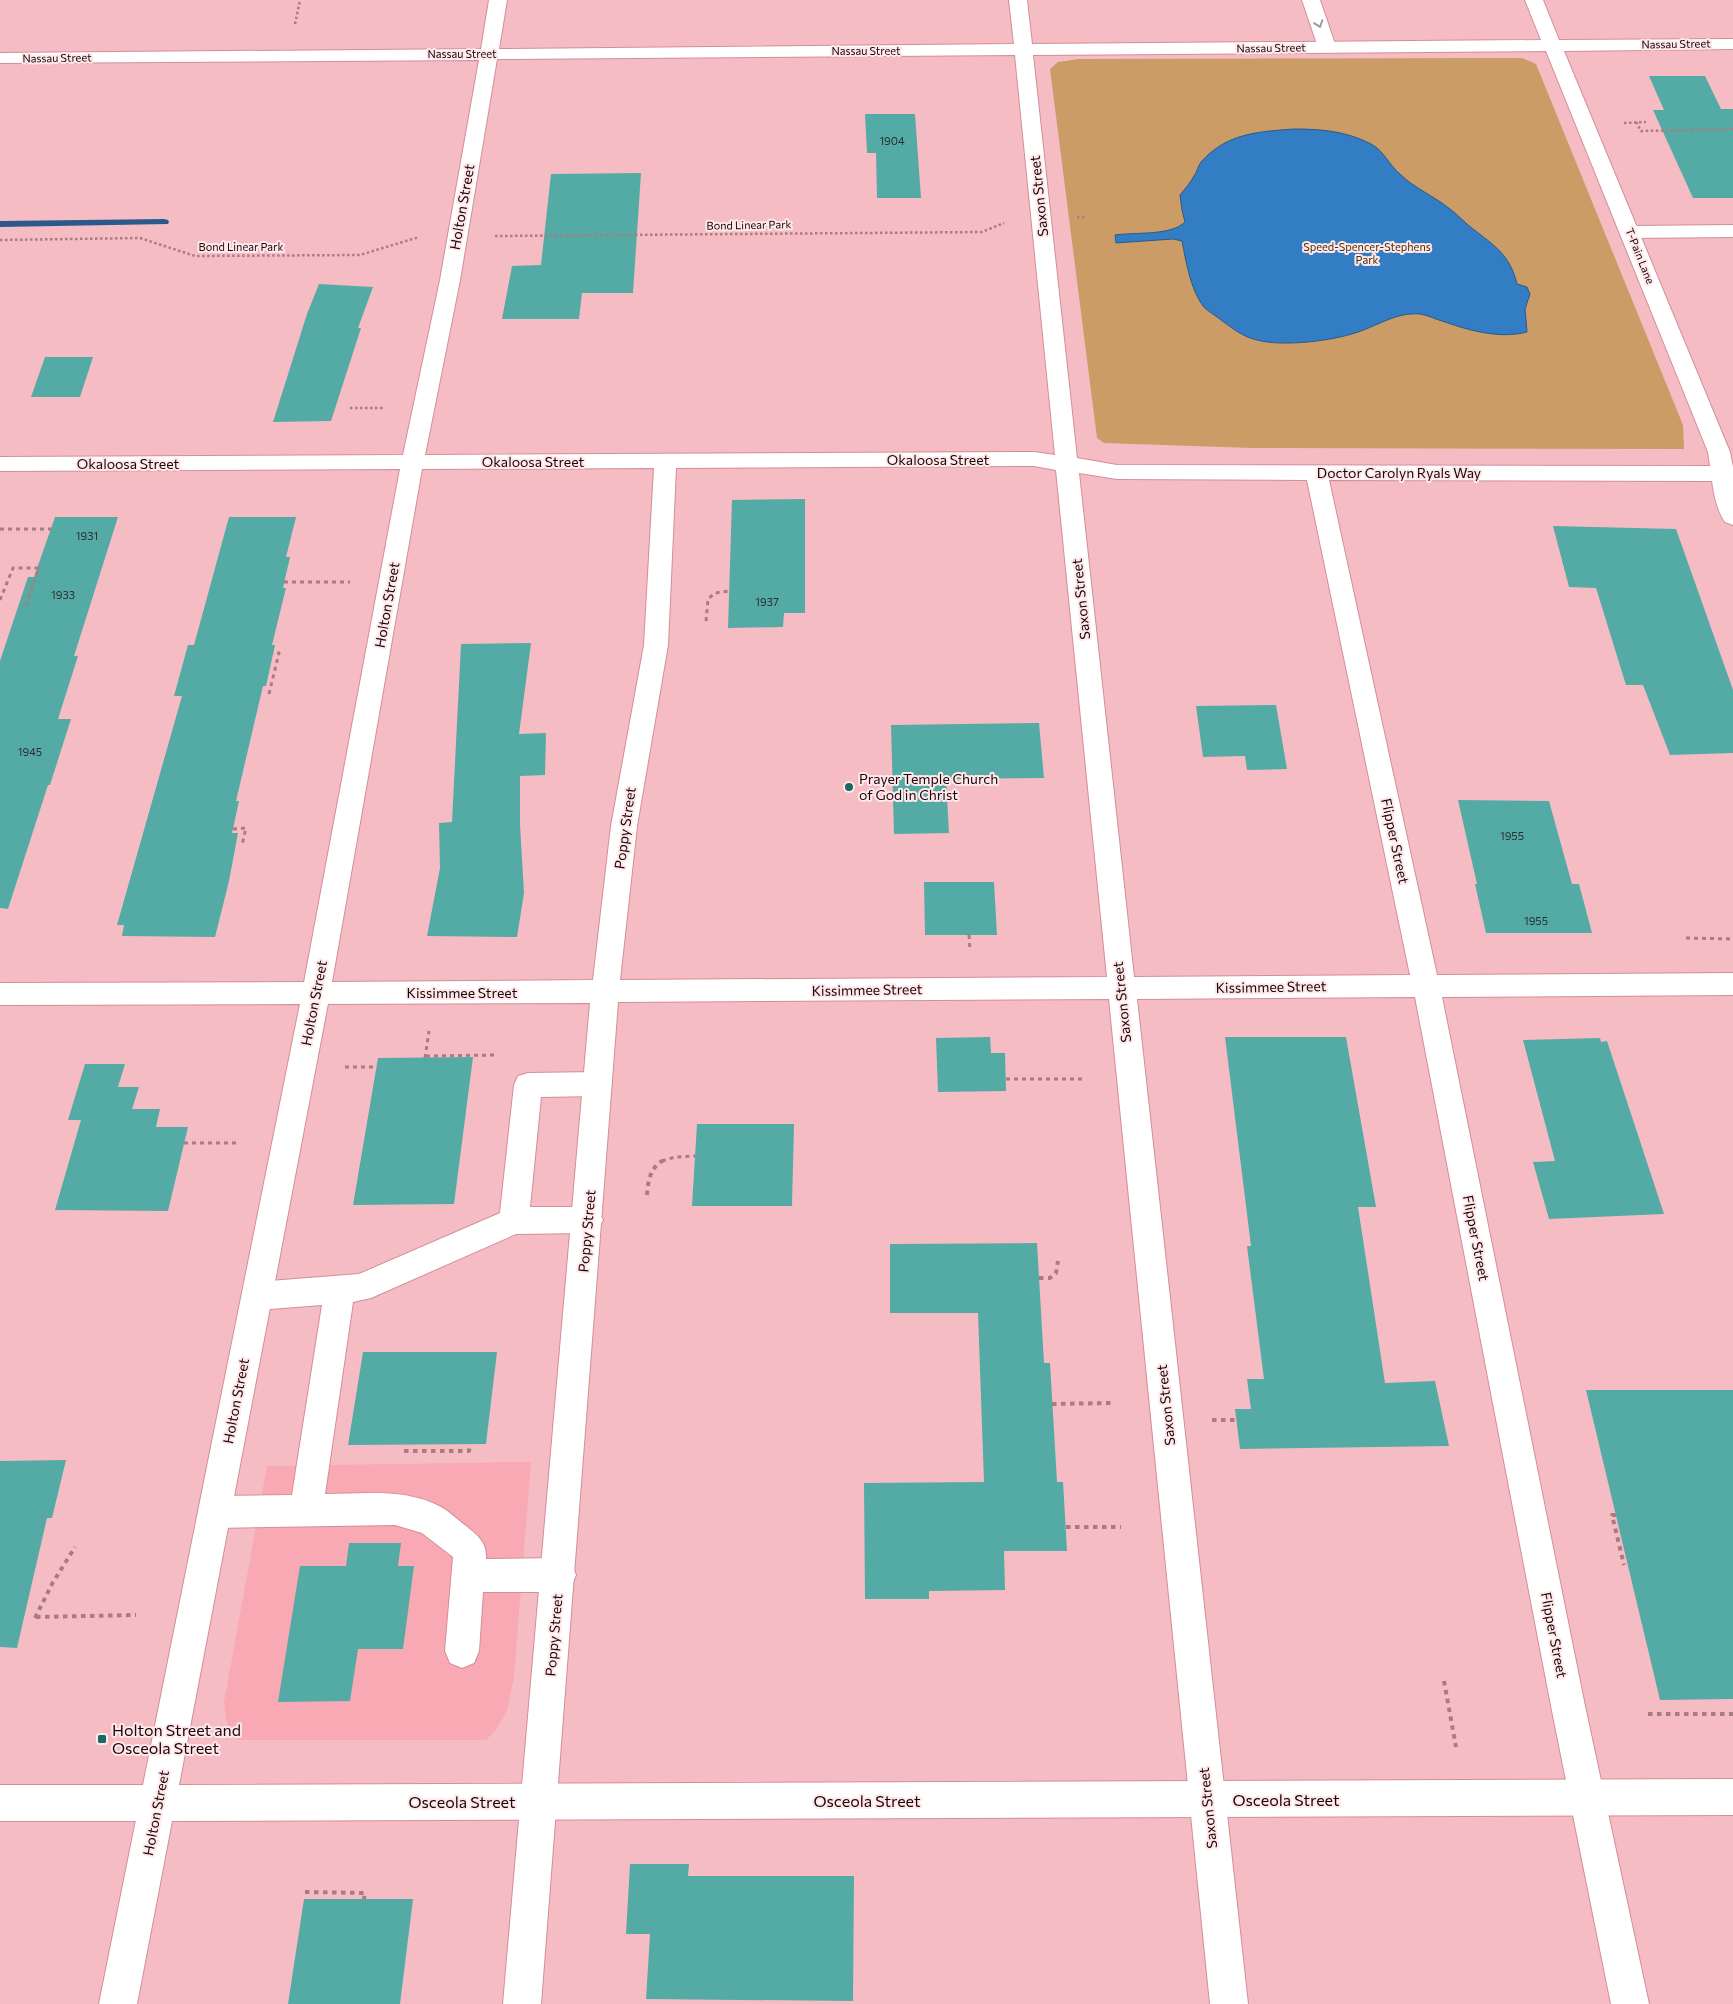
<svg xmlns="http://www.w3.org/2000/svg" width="1733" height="2004" font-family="Commissioner,sans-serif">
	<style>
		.built { fill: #f8a9b4 }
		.green { fill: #cb9c66 }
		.water { fill: #327dc3; stroke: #2b598b }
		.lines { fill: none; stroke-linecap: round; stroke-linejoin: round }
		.stream { fill: #2b598b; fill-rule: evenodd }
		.building { fill: #54aba6 }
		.service-casing { stroke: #d38e98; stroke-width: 2 }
		.minor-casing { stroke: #d38e98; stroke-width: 2 }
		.tertiary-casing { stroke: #d38e98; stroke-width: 2 }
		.path-far2 { stroke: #a97c82; stroke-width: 2.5; stroke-dasharray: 2.5 2.5; stroke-linecap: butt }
		.path-far1 { stroke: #a97c82; stroke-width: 3; stroke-dasharray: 4 4; stroke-linecap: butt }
		.path { stroke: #a97c82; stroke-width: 4; stroke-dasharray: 4.5 4.5; stroke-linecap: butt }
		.service { fill: #fff; fill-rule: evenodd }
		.minor { fill: #fff; fill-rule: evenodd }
		.tertiary { fill: #fff; fill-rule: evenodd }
		.oneway { stroke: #a49b9d }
		.poi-dot { fill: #1a6763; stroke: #ffe8ea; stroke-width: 2 }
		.labels { text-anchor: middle; stroke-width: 4; stroke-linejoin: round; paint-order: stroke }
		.far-street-label { font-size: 11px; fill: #1c0509; stroke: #ffe8ea }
		.number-label { font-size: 11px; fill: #2a2e30 }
		.far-park-label { font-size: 11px; fill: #452a03; stroke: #ffe8ea }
		.street-label { font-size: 14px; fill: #1c0509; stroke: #ffe8ea }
		.poi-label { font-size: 14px; fill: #1c0509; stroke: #ffe8ea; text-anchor: start }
		.near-poi-label { font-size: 16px; fill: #1c0509; stroke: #ffe8ea; text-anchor: start }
		.near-street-label { font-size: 16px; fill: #1c0509; stroke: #ffe8ea }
	</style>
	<rect width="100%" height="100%" fill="#f6bcc4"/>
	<!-- built -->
	<path class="built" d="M531,1462L514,1676L508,1708L496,1730L486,1740H238L227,1724L224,1702L267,1466Z"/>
	<!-- green -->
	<path class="green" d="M1522,58L1536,64L1683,425L1684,449L1253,448L1104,443L1097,438L1050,69L1058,62L1079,59Z"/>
	<!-- water -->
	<path class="water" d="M1293,129C1321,129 1346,131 1371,144C1383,150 1390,166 1400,174C1414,188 1434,196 1450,209C1458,215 1465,223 1473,229C1495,246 1510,255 1517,284L1527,287L1530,294L1525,309L1527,332C1500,339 1471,331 1445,322C1437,320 1428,315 1420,314C1397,312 1379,325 1358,332C1333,341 1282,347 1257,340C1243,337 1232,328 1221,320C1215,315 1207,311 1203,306C1190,288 1186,261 1182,241L1173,239L1116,243L1115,235C1135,232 1171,236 1185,222L1182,210L1180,195C1185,189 1190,183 1194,176C1197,172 1198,166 1201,162C1227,133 1257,132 1293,129Z"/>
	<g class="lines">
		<!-- stream -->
		<path class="stream" d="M164,219L168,220L169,222L168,224L0,227V221Z"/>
	</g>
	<!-- building -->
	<path class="building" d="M1649,76H1705L1721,109H1733V198H1693L1653,110H1664Z
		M865,114H915L921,198H877L876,153H867Z
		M641,173L633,293H582L579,319H502L512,266L541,265L551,174Z
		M319,284L373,287L358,328H361L331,421L273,422L307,314Z
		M45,357H93L80,397H31Z
		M805,499V613H784L783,627L728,628L732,500Z
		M55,517H118L74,656H78L58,719H71L50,785H48L8,909L0,908V661L28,577H34Z
		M229,517H296L286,557H290L283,588H286L272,645H275L266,686H263L236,801H239L232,833H238L229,881L215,937L122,936L124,925H117L182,696H174L188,645H194Z
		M1553,526L1676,529L1733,690V753L1670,755L1643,685H1626L1596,588L1569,587Z
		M531,643L519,734L546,733L545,775L520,776V825L524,893L517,937L427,936L440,868L439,823L452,822L461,644Z
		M1276,705L1287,769L1247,770L1245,756L1203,757L1196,706Z
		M1039,723L1044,778L946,779L949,833L894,834L891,725Z
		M1458,800L1549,801L1572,884H1579L1592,933H1486L1475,884H1477Z
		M924,882H994L997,935H925Z
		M990,1037L991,1053H1005L1006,1091L938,1092L936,1038Z
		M1225,1037H1346L1376,1207H1358L1385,1383L1435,1381L1449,1446L1240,1449L1235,1409H1251L1247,1379H1264L1247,1246H1251Z
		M1600,1038L1601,1042L1607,1041L1664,1214L1549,1219L1533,1162L1555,1161L1523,1040Z
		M473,1057L454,1204L353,1205L378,1058Z
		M85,1064H125L118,1087H139L132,1109H160L156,1127H188L168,1211L55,1210L81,1120H68Z
		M697,1124H794L792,1206H692Z
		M1037,1243L1044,1363H1050L1057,1482H1063L1067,1551H1004L1005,1590L929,1591V1599H865L864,1483L984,1482L978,1313H890V1244Z
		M363,1352H497L486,1444L348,1445Z
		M1586,1390H1733V1699L1660,1700Z
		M66,1460L52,1518H47L17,1648L0,1647V1461Z
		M349,1543H401L398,1566H414L403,1649H358L350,1701L278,1702L300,1566H346Z
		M630,1864H689L688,1876H854L853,2001L646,1999L650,1934H626Z
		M304,1899H413L400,2004H288Z"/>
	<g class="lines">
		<!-- service casing -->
		<g class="service-casing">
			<path id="service" d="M1302,0H1320L1336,47L1333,51L1327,52L1321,51L1318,47Z
				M1733,225V237L1631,238L1624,236L1621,232L1624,228L1631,226Z
				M598,1072L608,1075L612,1084L608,1093L598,1096L541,1097L530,1207H588L598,1211L603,1220L598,1229L588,1233L516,1234L371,1298L353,1302L325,1494C364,1494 406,1488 441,1507C450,1512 458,1520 466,1526C478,1536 487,1542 486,1559L559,1558L571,1563L576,1575L571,1587L559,1592H483L479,1651L474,1663L462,1668L450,1663L445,1651L453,1557L422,1533L395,1525L215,1528L203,1523L199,1512L203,1501L215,1496L292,1495L322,1305L257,1310L246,1306L242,1296L246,1286L257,1282L359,1274L500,1213L514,1085L518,1076L528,1073Z"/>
		</g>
		<!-- minor casing -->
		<g class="minor-casing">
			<path id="minor" d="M489,0H507L499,49L1014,44L1009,0H1027L1032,44L1541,40L1525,0H1543L1559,40L1733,39V49L1564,51L1730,452L1733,467V525L1725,522C1717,510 1714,496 1712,481L1329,480L1437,975L1733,973V995L1442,997L1585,1706L1649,2004H1611L1551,1706L1415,997L1137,999L1248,2004H1210L1109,999L618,1002L541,2004H503L590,1003L316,1004L306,1001L302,993L400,469L0,471V457L403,455L440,280L479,60L0,63V53L481,49ZM1546,51L1708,452L1710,466L1117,465L1077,458L1033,55ZM1015,55L1055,455L1034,452L425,455L460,280L497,59ZM1034,466L1056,470L1107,977L620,980L637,826L668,645L676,468ZM654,468L644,645L611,826L593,980L332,982L422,469ZM1079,473L1117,479L1307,480L1410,975L1134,977Z
				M0,1785H158L171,1790L176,1803L171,1816L158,1821H0Z"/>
		</g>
		<!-- tertiary casing -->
		<g class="tertiary-casing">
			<path id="tertiary" d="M316,982L326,985L330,993L179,1785L1733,1779V1815L172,1821L137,2004H99L300,1004L0,1005V983Z"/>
		</g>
		<!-- path-far2 -->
		<path class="path-far2" d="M295,24L300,0
			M1636,122L1641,131L1733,129
			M1624,123L1646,122
			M1077,217H1085
			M495,236L982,232L1004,223
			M0,240L140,238L195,256L360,255L419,237
			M350,408H384"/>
		<!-- path-far1 -->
		<path class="path-far1" d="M0,529H51
			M284,582H350
			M0,600L13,568H39L26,605
			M706,621L708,599L715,593L729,591
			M269,694L279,653H273
			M233,829L246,828L242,845
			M969,935L970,951
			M1686,938L1733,939
			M426,1056L496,1055
			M425,1058L429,1031
			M345,1067H377
			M1006,1079H1084
			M184,1143H236
			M662,1161L675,1157L695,1156"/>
		<!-- path -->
		<path class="path" d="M647,1195C648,1181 650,1167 664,1160
			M1039,1278H1050L1056,1273L1058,1261
			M1052,1404L1111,1403
			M1212,1420H1237
			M404,1451H469L470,1444
			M1616,1515H1612L1624,1565
			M1066,1527H1121
			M36,1617L136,1615
			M35,1618L52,1584L75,1547
			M1444,1681L1456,1747
			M1648,1714H1733
			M305,1892L365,1893L364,1899"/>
		<!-- service -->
		<use href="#service" class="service"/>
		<!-- minor -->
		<use href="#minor" class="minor"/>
		<!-- tertiary -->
		<use href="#tertiary" class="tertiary"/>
	</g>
	<!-- one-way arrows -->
	<defs><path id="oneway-chevron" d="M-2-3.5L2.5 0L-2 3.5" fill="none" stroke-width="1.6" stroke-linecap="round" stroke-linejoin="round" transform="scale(1.25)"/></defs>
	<use class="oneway" href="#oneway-chevron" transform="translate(1319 24) rotate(71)"/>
	<!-- markers -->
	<g class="poi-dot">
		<circle cx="849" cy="787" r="5"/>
		<rect x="97" y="1734" width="10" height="10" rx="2.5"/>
	</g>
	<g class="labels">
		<!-- far-street labels -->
		<g class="far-street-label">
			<text transform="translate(1676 44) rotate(-1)" y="4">Nassau Street</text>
			<text transform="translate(1271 48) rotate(-1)" y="4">Nassau Street</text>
			<text x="866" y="55">Nassau Street</text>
			<text x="462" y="58">Nassau Street</text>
			<text transform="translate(57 58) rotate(-1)" y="4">Nassau Street</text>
			<text transform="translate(749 225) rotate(-1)" y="4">Bond Linear Park</text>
			<text x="241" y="251">Bond Linear Park</text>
			<text transform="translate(1640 256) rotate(68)" y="4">T-Pain Lane</text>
		</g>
		<!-- number labels -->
		<g class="number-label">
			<text x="892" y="145">1904</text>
			<text x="87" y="540">1931</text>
			<text x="63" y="599">1933</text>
			<text x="767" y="606">1937</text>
			<text x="30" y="756">1945</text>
			<text x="1512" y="840">1955</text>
			<text x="1536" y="925">1955</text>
		</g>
		<!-- far-park labels -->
		<g class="far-park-label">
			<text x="1367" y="251">Speed-Spencer-Stephens<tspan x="1367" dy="13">Park</tspan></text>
		</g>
		<!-- street labels -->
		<g class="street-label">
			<text transform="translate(1039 196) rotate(-96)" y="5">Saxon Street</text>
			<text transform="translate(462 207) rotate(-80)" y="5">Holton Street</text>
			<text x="938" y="465">Okaloosa Street</text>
			<text x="533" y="467">Okaloosa Street</text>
			<text x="128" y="469">Okaloosa Street</text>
			<text x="1399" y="478">Doctor Carolyn Ryals Way</text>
			<text transform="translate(1081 599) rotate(-96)" y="5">Saxon Street</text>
			<text transform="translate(387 605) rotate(-80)" y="5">Holton Street</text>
			<text transform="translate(625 828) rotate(-82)" y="5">Poppy Street</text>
			<text transform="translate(1395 841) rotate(78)" y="5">Flipper Street</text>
			<text transform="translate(1271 987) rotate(-1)" y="5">Kissimmee Street</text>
			<text transform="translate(867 990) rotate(-1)" y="5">Kissimmee Street</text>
			<text x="462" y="998">Kissimmee Street</text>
			<text transform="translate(1122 1002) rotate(-96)" y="5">Saxon Street</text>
			<text transform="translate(314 1003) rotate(-79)" y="5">Holton Street</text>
			<text transform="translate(587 1231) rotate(-85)" y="5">Poppy Street</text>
			<text transform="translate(1476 1238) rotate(79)" y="5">Flipper Street</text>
			<text transform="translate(236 1401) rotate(-79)" y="5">Holton Street</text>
			<text transform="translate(1166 1405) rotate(-96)" y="5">Saxon Street</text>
			<text transform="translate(554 1635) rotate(-85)" y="5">Poppy Street</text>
			<text transform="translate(1554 1635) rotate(79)" y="5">Flipper Street</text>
			<text transform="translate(1208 1808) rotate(-96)" y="5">Saxon Street</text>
			<text transform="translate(156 1813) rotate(-79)" y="5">Holton Street</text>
		</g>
		<!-- poi labels -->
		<g class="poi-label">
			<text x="859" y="784">Prayer Temple Church<tspan x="859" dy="16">of God in Christ</tspan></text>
		</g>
		<!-- near-poi labels -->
		<g class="near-poi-label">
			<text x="112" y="1736">Holton Street and<tspan x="112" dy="18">Osceola Street</tspan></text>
		</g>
		<!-- near-street labels -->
		<g class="near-street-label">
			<text x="1286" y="1806">Osceola Street</text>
			<text x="867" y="1807">Osceola Street</text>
			<text x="462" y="1808">Osceola Street</text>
		</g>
	</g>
</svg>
